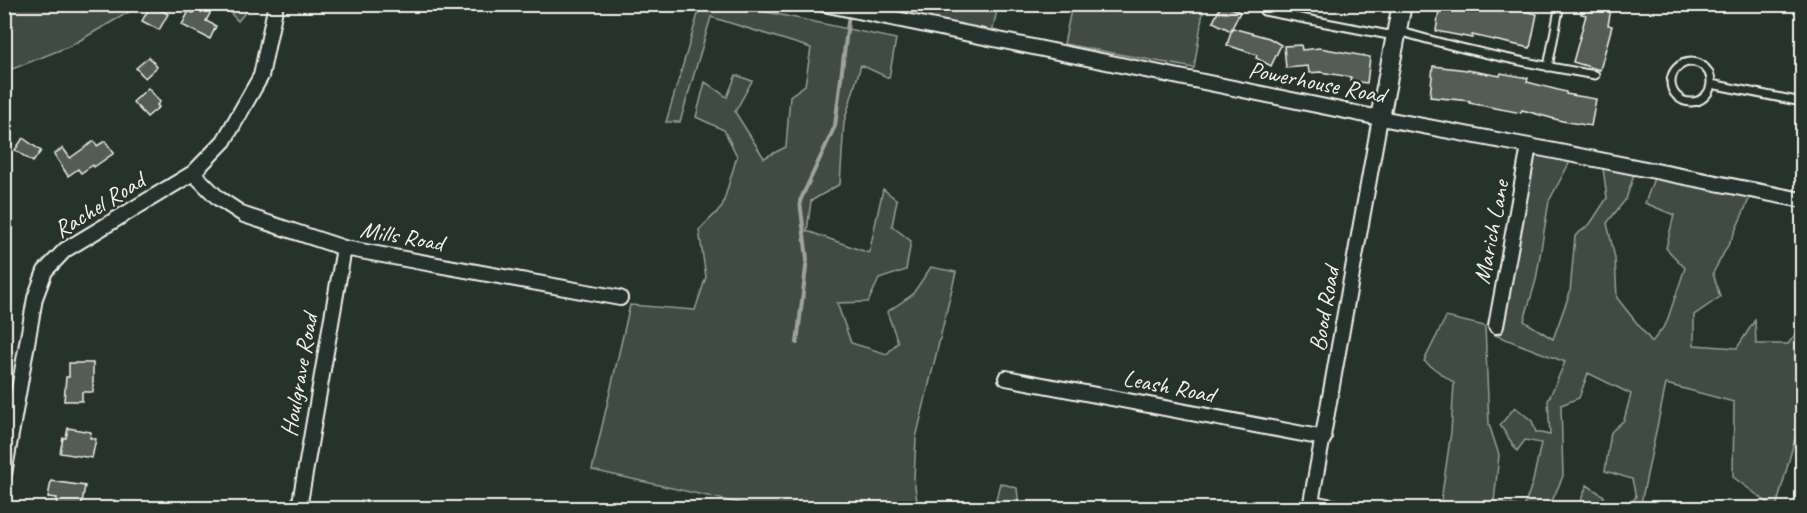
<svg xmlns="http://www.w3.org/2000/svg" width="1807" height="513" font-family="Caveat,sans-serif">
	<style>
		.green { fill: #414b45; stroke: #9a9e96; stroke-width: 1.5 }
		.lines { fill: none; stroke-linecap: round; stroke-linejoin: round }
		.stream { stroke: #9fa39b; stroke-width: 4 }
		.building { fill: #525c55; stroke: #f4f1e8; stroke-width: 1.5 }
		.service-casing { stroke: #f4f1e8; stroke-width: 11 }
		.minor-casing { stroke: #f4f1e8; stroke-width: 18 }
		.tertiary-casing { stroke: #f4f1e8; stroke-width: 22 }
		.path { stroke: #f4f1e8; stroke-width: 2; stroke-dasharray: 4.5 4.5; stroke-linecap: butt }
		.service { stroke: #26332d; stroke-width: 7 }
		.minor { stroke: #26332d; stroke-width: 14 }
		.tertiary { stroke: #26332d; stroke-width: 18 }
		.labels { text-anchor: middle; stroke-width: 5; stroke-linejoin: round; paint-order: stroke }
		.street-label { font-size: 24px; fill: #f4f1e8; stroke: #26332d }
	</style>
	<rect width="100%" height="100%" fill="#26332d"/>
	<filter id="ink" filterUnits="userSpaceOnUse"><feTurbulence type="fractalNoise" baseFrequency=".0167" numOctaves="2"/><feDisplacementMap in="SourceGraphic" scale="12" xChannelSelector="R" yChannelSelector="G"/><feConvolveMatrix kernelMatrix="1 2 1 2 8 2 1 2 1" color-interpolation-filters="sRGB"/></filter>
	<g filter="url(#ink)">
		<!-- green -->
		<path class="green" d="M5,4H141V5L70,46L5,72Z
			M701,4L733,5L896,39L889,78L861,65L844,122L840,184L811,201L807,231L869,253L883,189L897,200L892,226L911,241L906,270L879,279L868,302L837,303L851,343L887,354L898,342L887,312L912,295L931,267L956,272L916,438L914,479L918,508H743V504L592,470L630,305L695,310L706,277L699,230L722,207L737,156L724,130L696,117L705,82L727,97L736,75L752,81L735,112L764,158L786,147L790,96L805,85L811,48L711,17L680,122H666Z
			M223,5H245L248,9L238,21Z
			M823,5H998L991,38Z
			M1072,5H1204L1194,68L1064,44Z
			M1533,156L1572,158L1549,201L1536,280L1524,321L1553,339L1570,292L1575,236L1590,224L1607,198L1603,168L1634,175L1626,199L1607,223L1615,258L1617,298L1652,342L1666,324L1685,268L1666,248L1674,215L1645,203L1654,178L1750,197L1733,236L1713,273L1720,297L1694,315V345L1737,348L1755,320L1756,344H1788L1800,328L1802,331V421L1800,420L1776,508H1766L1768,503L1733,477L1734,402L1666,384L1640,508H1626L1636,497L1632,479L1605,471L1611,432L1624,420L1631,394L1588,373L1579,398L1561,405L1563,476L1549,508H1440L1451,432L1454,383L1424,361L1446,317L1485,326L1489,424L1499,455L1494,502L1524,507L1533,481L1541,443L1525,440L1517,451L1500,425L1515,407L1532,421L1536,432L1550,435L1548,401L1565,362L1495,335Z
			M1000,483L1017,488L1019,508H994Z
			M1587,485L1604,496L1601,508H1578Z"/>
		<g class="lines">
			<!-- stream -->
			<path class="stream" d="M797,343L807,259L800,201L835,126L849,14"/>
		</g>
		<!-- building -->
		<path class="building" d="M197,4H215L206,21L216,26L210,39L182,25L189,11L193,13Z
			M1222,4L1240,12L1232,28L1269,38L1281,45L1271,66L1256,58L1257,55L1227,45L1232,28L1231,31L1213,22Z
			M1440,4H1495L1537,14L1530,48L1472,35V38L1436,31Z
			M1583,4H1612L1608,25L1612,26L1600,70L1573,62L1586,15L1581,14Z
			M151,5L168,14L159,30L142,21Z
			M1301,45L1302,50L1320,48L1370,57L1367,83L1350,81L1351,77L1320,72L1309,73L1308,66L1286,68L1284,46Z
			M149,57L157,67L145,78L136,68Z
			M1433,66L1467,70L1500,76L1501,73L1528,78L1527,82L1566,92V94L1596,99L1591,126L1562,121L1522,110L1521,113L1469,103L1470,101L1430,97Z
			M148,88L160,102L157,105L159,107L147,117L133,102Z
			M23,138L41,151L33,162L15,150Z
			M94,141L97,146L105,141L114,153L94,167L93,165L81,173L78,169L68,176L54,154L63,148L70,158Z
			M69,363H93V392H82V401H64L66,377H69Z
			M68,428L91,432L90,438L96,439L92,458L60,453L63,438H66Z
			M51,481L85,486L81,508H56L57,498L48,497Z"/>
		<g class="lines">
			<!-- service casing -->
			<g class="service-casing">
				<path id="service" d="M1262,4L1264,11L1394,36
					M1398,31C1463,50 1529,64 1595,75
					M1671 82a20 20 0 1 1 40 0a20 20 0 1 1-40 0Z
					M1548,67L1560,4
					M1711,84L1802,102"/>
			</g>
			<!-- minor casing -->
			<g class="minor-casing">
				<path id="minor" d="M823,4L1370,116L1529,146L1802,200
					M193,173L218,198L244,215L344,248L620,298
					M1496,326L1529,146
					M1006,378L1324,438
					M4,474L35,298L45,271L65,250L193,173L224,141L261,76L276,4
					M1311,503L1339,508
					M299,508L344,248
					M1310,508L1380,118"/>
			</g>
			<!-- tertiary casing -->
			<g class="tertiary-casing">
				<path id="tertiary" d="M1380,118L1402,4"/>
			</g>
			<!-- path -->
			<path class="path" d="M931,12L939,4"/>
			<!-- service -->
			<use href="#service" class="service"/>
			<!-- minor -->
			<use href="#minor" class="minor"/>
			<!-- tertiary -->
			<use href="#tertiary" class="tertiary"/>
		</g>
	</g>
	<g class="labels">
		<!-- street labels -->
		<g class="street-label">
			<text transform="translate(1317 82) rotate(11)" y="8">Powerhouse Road</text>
			<text transform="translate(99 205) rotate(-32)" y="8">Rachel Road</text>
			<text transform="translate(1491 232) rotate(-79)" y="8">Marich Lane</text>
			<text transform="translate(402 236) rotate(10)" y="8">Mills Road</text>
			<text transform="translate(1324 309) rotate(-80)" y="8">Bood Road</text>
			<text transform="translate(299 375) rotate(-80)" y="8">Houlgrave Road</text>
			<text transform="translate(1169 386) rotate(11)" y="8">Leash Road</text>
		</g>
	</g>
	<!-- margin -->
	<rect width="1807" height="513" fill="none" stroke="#26332d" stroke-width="24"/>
	<rect x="12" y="12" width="1783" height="489" fill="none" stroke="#f4f1e8" stroke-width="2" filter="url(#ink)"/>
</svg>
